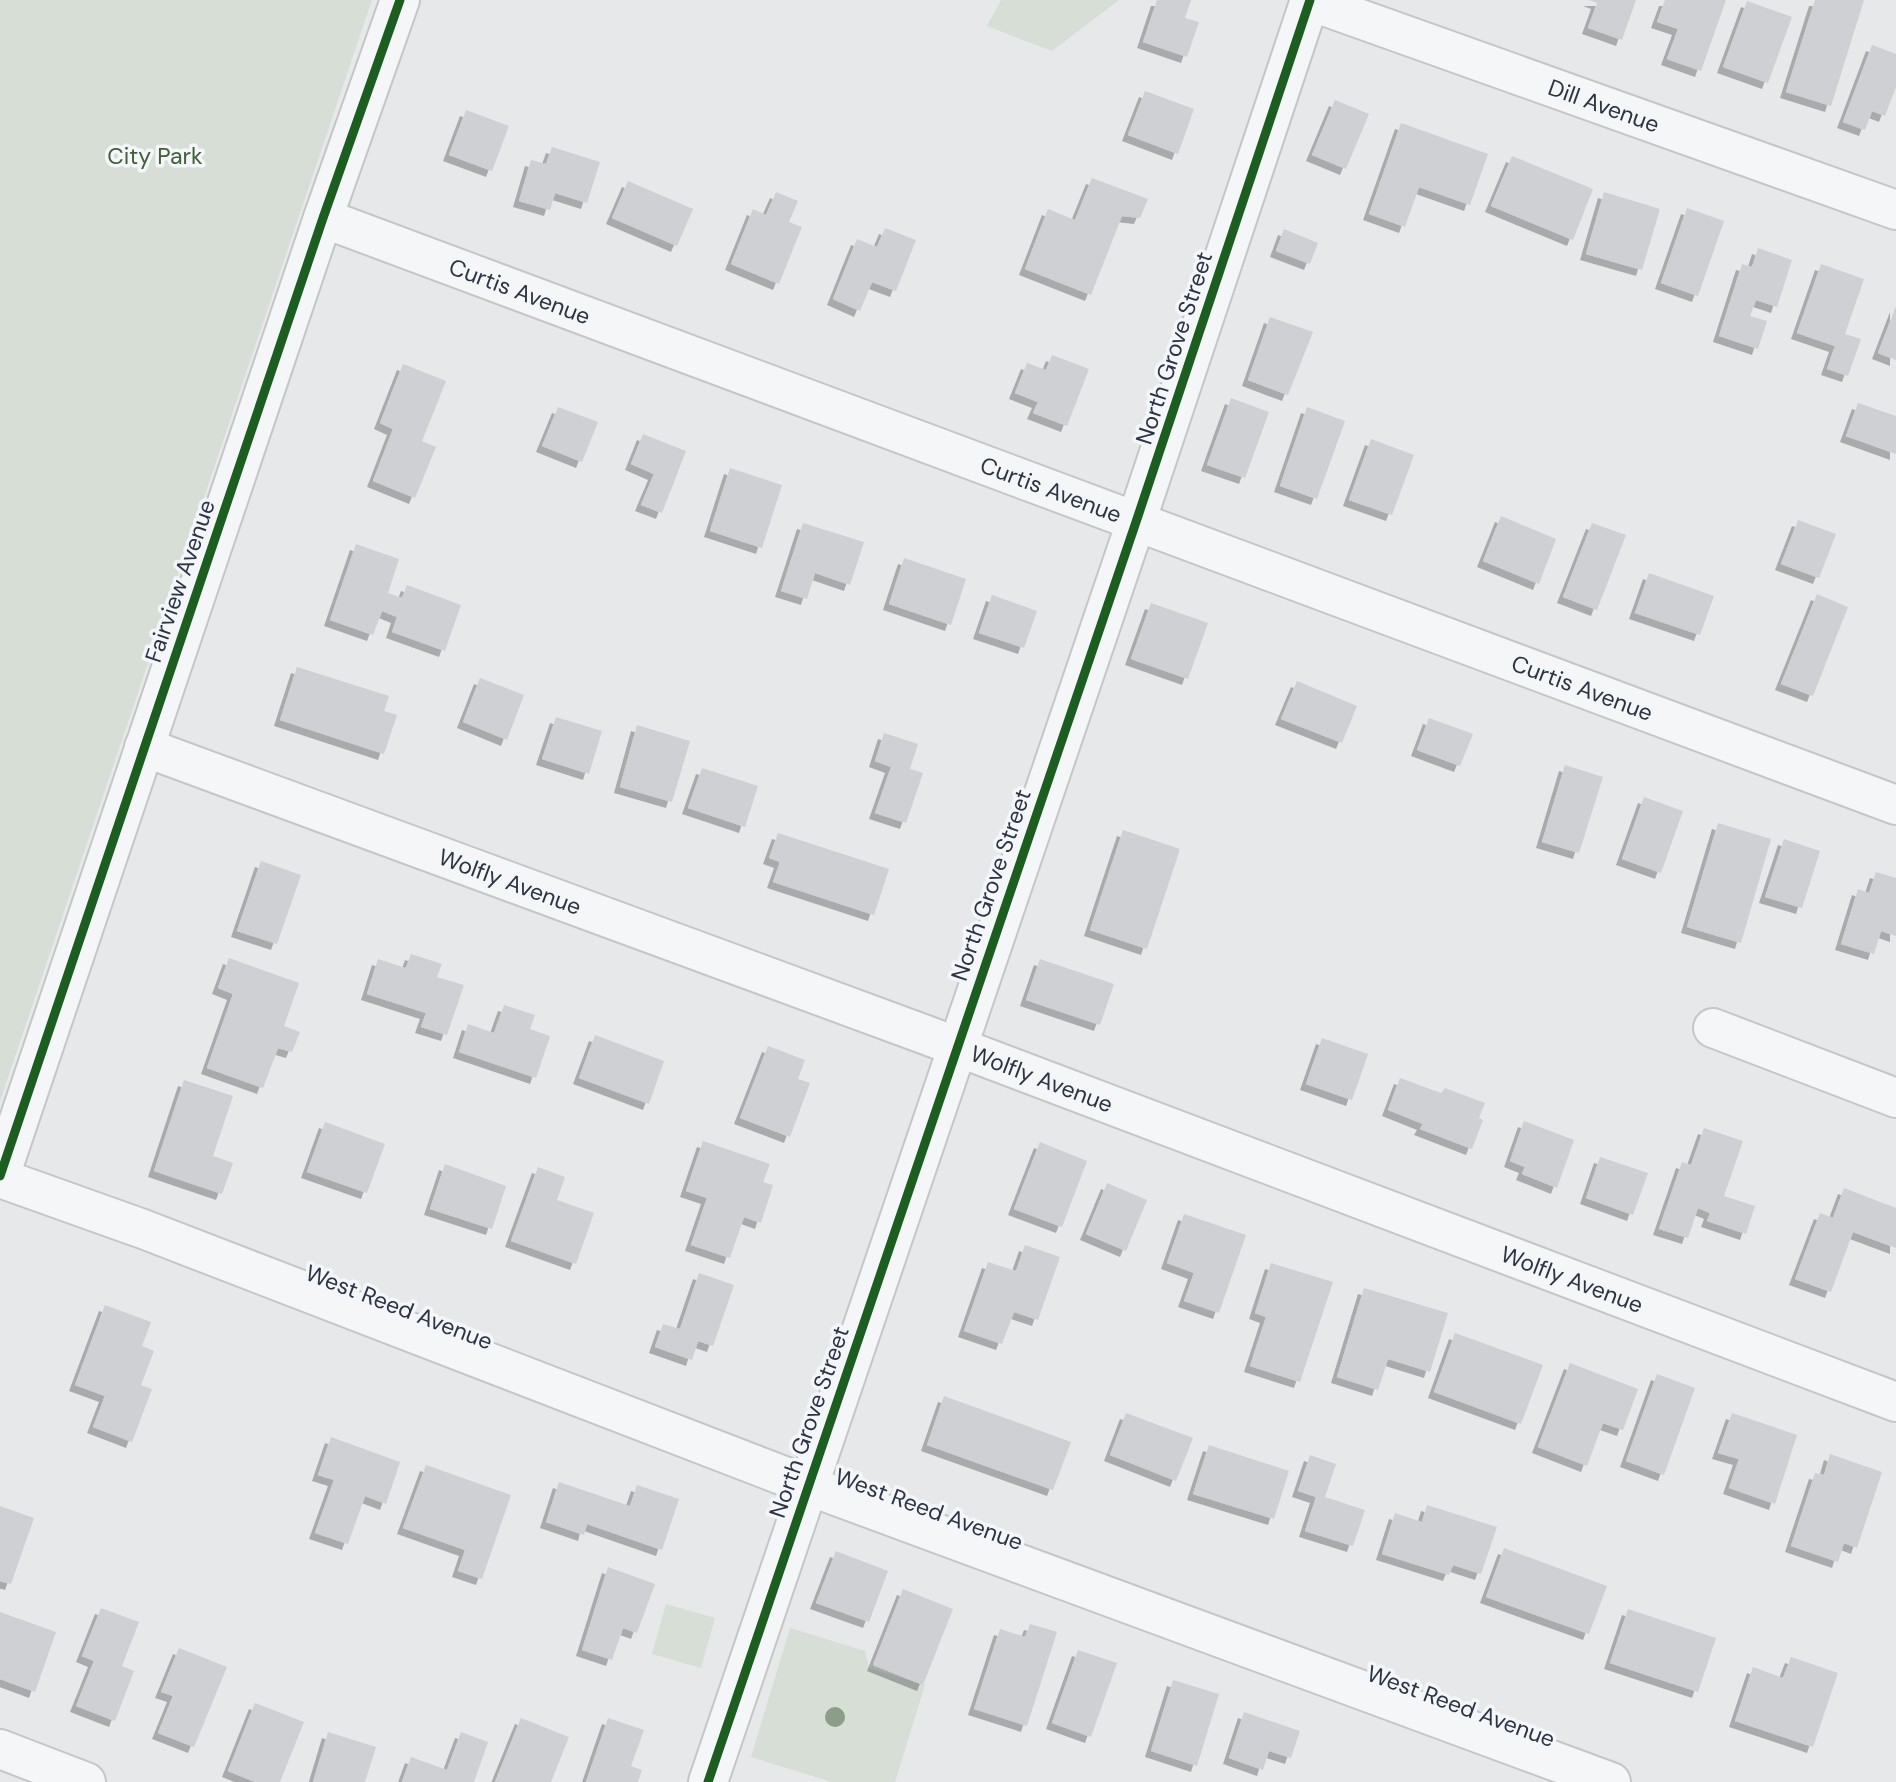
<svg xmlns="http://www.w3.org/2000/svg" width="1896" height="1782" font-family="'DM Sans',sans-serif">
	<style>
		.green { fill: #d6ded6 }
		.building { fill: #ced0d3; filter: url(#shadow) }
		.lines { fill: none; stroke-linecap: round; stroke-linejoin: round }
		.minor-casing { stroke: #c4c6c8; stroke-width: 42 }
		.minor { stroke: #f5f6f7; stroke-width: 38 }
		.cycleway-casing { stroke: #f4f6f9; stroke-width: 13 }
		.cycleway { stroke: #1b5e20; stroke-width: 9 }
		.tree { fill: #8a9e88 }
		.labels { text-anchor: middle; stroke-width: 7; stroke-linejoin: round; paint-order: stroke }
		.street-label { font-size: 23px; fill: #2b3445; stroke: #f4f6f9 }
		.park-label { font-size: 23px; fill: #3f6138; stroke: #f4f6f9 }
	</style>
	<defs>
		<filter id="shadow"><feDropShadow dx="-6" dy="6" stdDeviation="0" flood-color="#0004"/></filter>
	</defs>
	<rect width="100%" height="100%" fill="#e6e8ea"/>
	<!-- green -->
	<path class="green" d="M0,0H372L0,1101Z
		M1001,0H1119L1052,51L987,26Z
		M666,1604L715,1618L701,1668L652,1654Z
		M790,1628L865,1651L869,1668L925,1685L895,1782H832L751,1757Z"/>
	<!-- building -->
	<path class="building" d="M1157,0H1191L1185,18L1199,22L1187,57L1143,42Z
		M1589,0H1636L1622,40L1588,28L1597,3Z
		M1665,0H1726L1701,71L1667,59L1678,29L1657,22Z
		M1815,0H1864L1831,106L1786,92Z
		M1747,1L1792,17L1768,83L1723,67Z
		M1872,45L1896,54V87L1885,116L1872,111L1865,130L1843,122Z
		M1145,91L1194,109L1178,154L1128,135Z
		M1335,100L1369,114L1346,169L1312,155Z
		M466,110L509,126L492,171L449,155Z
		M1401,123L1488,154L1470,205L1419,187L1405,227L1369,214Z
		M552,147L600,162L587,203L555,193L550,210L519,201L531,160L546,164Z
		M1512,156L1593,189L1573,240L1491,206Z
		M1092,178L1148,199L1140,218L1122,216L1091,295L1025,269L1048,209L1075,220Z
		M628,181L693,209L677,246L612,218Z
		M776,192L798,201L789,222L802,227L779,284L731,264L753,209L766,215Z
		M1604,192L1660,209L1642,270L1586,254Z
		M1687,208L1724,221L1698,296L1661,283Z
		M885,228L916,240L896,291L872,282L860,311L833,299L857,239L877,247Z
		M1284,229L1318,243L1310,264L1276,251Z
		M1758,248L1792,260L1777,307L1756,300L1750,316L1767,321L1758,349L1719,336L1742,264L1752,267Z
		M1821,264L1864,279L1845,334L1861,339L1848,376L1827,369L1835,346L1797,333Z
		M1896,306V360L1878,353Z
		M1270,317L1313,332L1288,395L1248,380Z
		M1052,355L1089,369L1067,426L1033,413L1038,402L1015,393L1027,363L1046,370Z
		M403,364L446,381L422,441L436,447L415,498L373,481L393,429L380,423Z
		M1231,398L1269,412L1245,478L1207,465Z
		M1858,403L1896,416V454L1846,436Z
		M558,407L598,422L582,462L542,446Z
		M1307,407L1345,421L1317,499L1280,486Z
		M643,434L686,451L662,513L641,505L654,474L631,464Z
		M1371,439L1414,455L1392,515L1349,500Z
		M730,468L782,485L762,548L710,531Z
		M1501,516L1556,539L1539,584L1483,561Z
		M1798,520L1836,534L1819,578L1781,564Z
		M803,523L864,542L850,585L815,573L807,599L781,591Z
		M1592,523L1626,535L1597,610L1563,597Z
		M356,544L399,559L388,593L402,598L407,585L461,605L445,651L392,632L397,617L382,611L373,635L330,620Z
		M904,558L966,579L951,625L889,604Z
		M1649,573L1714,596L1700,635L1635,613Z
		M1817,594L1848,607L1813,696L1781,684Z
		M992,595L1037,611L1024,648L979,633Z
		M1151,603L1208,623L1188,679L1131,659Z
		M297,667L389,696L384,711L397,715L384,754L280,720Z
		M480,678L524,695L507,740L463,722Z
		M1297,681L1357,706L1342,743L1281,719Z
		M556,717L602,731L589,774L542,759Z
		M1429,718L1473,734L1460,766L1417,750Z
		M637,725L690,741L672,802L620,787Z
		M884,733L918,744L910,769L923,773L906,823L875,813L891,767L875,761Z
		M1565,765L1603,777L1579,853L1542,842Z
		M702,768L758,786L745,827L688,808Z
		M1644,797L1683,811L1661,873L1622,859Z
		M1718,823L1771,839L1741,943L1687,927Z
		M1123,830L1180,849L1147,949L1090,930Z
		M778,833L889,869L874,915L773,882L780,862L769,858Z
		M1784,839L1820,851L1802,908L1765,897Z
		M261,861L301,875L277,944L237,931Z
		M1876,872L1896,878V936L1881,931L1874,954L1841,944L1858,889L1869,893Z
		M411,954L442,964L437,977L464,985L447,1035L421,1027L426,1013L367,994L378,959L406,968Z
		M229,958L299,983L284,1026L300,1032L292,1052L278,1048L263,1088L207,1068L233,994L218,988Z
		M1040,959L1114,984L1100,1025L1026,1000Z
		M504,1005L535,1015L530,1029L550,1036L536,1078L459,1052L468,1024L494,1033Z
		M595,1035L664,1061L649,1104L579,1078Z
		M1322,1038L1368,1054L1352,1100L1306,1084Z
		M768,1046L805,1060L798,1079L810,1083L790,1137L740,1118Z
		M1400,1078L1441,1093L1445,1088L1485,1103L1479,1118L1483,1120L1472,1149L1420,1129L1423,1124L1388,1110Z
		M184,1080L233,1096L213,1156L233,1163L222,1194L154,1171Z
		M1524,1121L1574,1140L1557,1188L1522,1174L1525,1167L1510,1161Z
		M325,1122L385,1144L367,1193L307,1172Z
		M1704,1128L1743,1141L1724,1196L1755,1206L1746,1234L1707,1221L1710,1213L1698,1208L1688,1238L1659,1229L1682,1162L1691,1165Z
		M703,1141L770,1164L763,1182L773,1185L761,1223L744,1217L730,1258L691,1245L707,1198L686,1191Z
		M1040,1142L1087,1161L1062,1227L1014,1209Z
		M1600,1157L1648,1173L1633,1215L1586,1198Z
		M445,1164L506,1186L492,1229L430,1209Z
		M538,1167L565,1177L557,1200L594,1213L576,1264L511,1241Z
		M1107,1183L1147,1200L1126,1251L1086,1234Z
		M1844,1188L1896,1208V1248L1853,1232L1831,1292L1795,1279L1820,1213L1833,1218Z
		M1184,1214L1246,1235L1219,1313L1184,1301L1194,1273L1167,1263Z
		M1025,1245L1060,1257L1038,1320L1014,1312L1002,1344L964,1331L988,1262L1016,1271Z
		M1271,1263L1333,1282L1300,1382L1250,1366L1266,1317L1255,1313Z
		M699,1273L734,1285L713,1346L698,1341L692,1360L655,1347L663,1324L680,1329Z
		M1364,1288L1448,1313L1430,1372L1388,1359L1378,1390L1337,1377Z
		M105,1305L151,1322L142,1346L154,1351L141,1385L152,1389L132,1442L93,1427L105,1396L75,1385Z
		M1455,1333L1543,1365L1521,1424L1434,1392Z
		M1570,1363L1638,1389L1623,1430L1603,1423L1587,1466L1538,1447Z
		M1657,1374L1695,1388L1664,1475L1626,1461Z
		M944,1396L1071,1442L1053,1490L927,1445Z
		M1126,1413L1193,1438L1176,1481L1110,1455Z
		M1732,1413L1797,1435L1775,1504L1729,1488L1739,1459L1718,1453Z
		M331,1437L400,1462L386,1504L365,1496L348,1544L315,1533L334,1480L318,1475Z
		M1209,1445L1289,1471L1274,1519L1193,1494Z
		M1830,1454L1882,1472L1857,1548L1844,1543L1838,1562L1791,1546L1815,1473L1824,1475Z
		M1310,1455L1336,1464L1325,1497L1365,1510L1353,1546L1305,1531L1316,1497L1298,1491Z
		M426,1465L511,1495L482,1579L458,1571L465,1550L403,1528Z
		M559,1482L630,1506L637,1485L679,1499L662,1550L587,1524L584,1535L546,1522Z
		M1427,1505L1497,1527L1481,1574L1453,1565L1449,1575L1382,1554L1395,1513L1422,1522Z
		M0,1506L34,1518L11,1584L0,1581Z
		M1504,1548L1607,1586L1589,1634L1486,1597Z
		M836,1551L888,1571L869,1622L816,1603Z
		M608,1567L655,1584L637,1633L623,1628L612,1660L582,1650Z
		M903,1589L953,1609L923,1685L873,1665Z
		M101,1608L139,1622L122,1666L134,1671L115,1721L76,1706L94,1661L82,1656Z
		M1628,1609L1716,1638L1698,1692L1610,1663Z
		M0,1612L56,1632L35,1692L0,1679Z
		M1030,1624L1057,1632L1027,1726L974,1709L1000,1629L1025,1637Z
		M179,1648L227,1667L194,1747L158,1733L173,1696L161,1692Z
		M1078,1650L1117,1663L1091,1737L1052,1723Z
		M1791,1657L1838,1673L1813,1747L1735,1721L1753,1667L1783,1678Z
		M1173,1680L1219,1694L1197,1766L1151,1751Z
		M255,1703L304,1722L280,1782H255L228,1771Z
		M1244,1712L1300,1731L1291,1758L1269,1751L1263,1770L1229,1758Z
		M521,1718L569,1737L551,1782H495Z
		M608,1718L644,1730L631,1766L642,1770L638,1782H586Z
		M328,1732L376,1747L365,1782H313Z
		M461,1732L488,1742L474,1782H402L411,1757L447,1770Z"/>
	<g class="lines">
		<!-- minor casing -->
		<g class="minor-casing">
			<g id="minor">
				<path id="s1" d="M1310,1L1896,210"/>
				<path id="s2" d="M323,218L1896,805"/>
				<path id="s3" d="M144,747L926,1035L1896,1402"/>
				<path d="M1713,1028L1896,1098"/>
				<path d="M0,1176L323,218L400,0"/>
				<path d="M0,1178L143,1229L828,1493L1611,1782"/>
				<path d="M0,1749L86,1782"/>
				<path d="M708,1782L1136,522L1310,0"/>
			</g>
		</g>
		<!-- minor -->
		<use href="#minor" class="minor"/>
		<!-- cycleway casing -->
		<g class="cycleway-casing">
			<path id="cycleway" d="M0,1176L323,218L400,0
				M708,1782L1136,522L1310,0"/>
		</g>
		<!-- cycleway -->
		<use href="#cycleway" class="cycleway"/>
	</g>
	<!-- trees -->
	<circle class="tree" cx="835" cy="1717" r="10"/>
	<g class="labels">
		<!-- street labels -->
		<g class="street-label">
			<text dy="8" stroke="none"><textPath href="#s1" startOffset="312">Dill Avenue</textPath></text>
			<text dy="8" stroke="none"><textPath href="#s2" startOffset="210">Curtis Avenue</textPath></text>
			<text transform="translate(1174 348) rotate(-72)" y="8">North Grove Street</text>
			<text dy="8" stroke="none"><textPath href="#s2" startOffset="777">Curtis Avenue</textPath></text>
			<text transform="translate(180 581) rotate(-71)" y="8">Fairview Avenue</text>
			<text dy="8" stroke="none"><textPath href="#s2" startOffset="1344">Curtis Avenue</textPath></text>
			<text dy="8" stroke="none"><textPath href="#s3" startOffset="390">Wolfly Avenue</textPath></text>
			<text transform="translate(991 885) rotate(-71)" y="8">North Grove Street</text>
			<text dy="8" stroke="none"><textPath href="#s3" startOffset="957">Wolfly Avenue</textPath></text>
			<text dy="8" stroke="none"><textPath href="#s3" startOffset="1524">Wolfly Avenue</textPath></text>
			<text transform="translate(399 1307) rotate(21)" y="8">West Reed Avenue</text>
			<text transform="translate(809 1422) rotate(-71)" y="8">North Grove Street</text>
			<text transform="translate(929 1509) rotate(20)" y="8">West Reed Avenue</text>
			<text transform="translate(1461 1706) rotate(20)" y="8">West Reed Avenue</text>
		</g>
		<!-- park labels -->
		<g class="park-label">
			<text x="155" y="164">City Park</text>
		</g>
	</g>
</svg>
